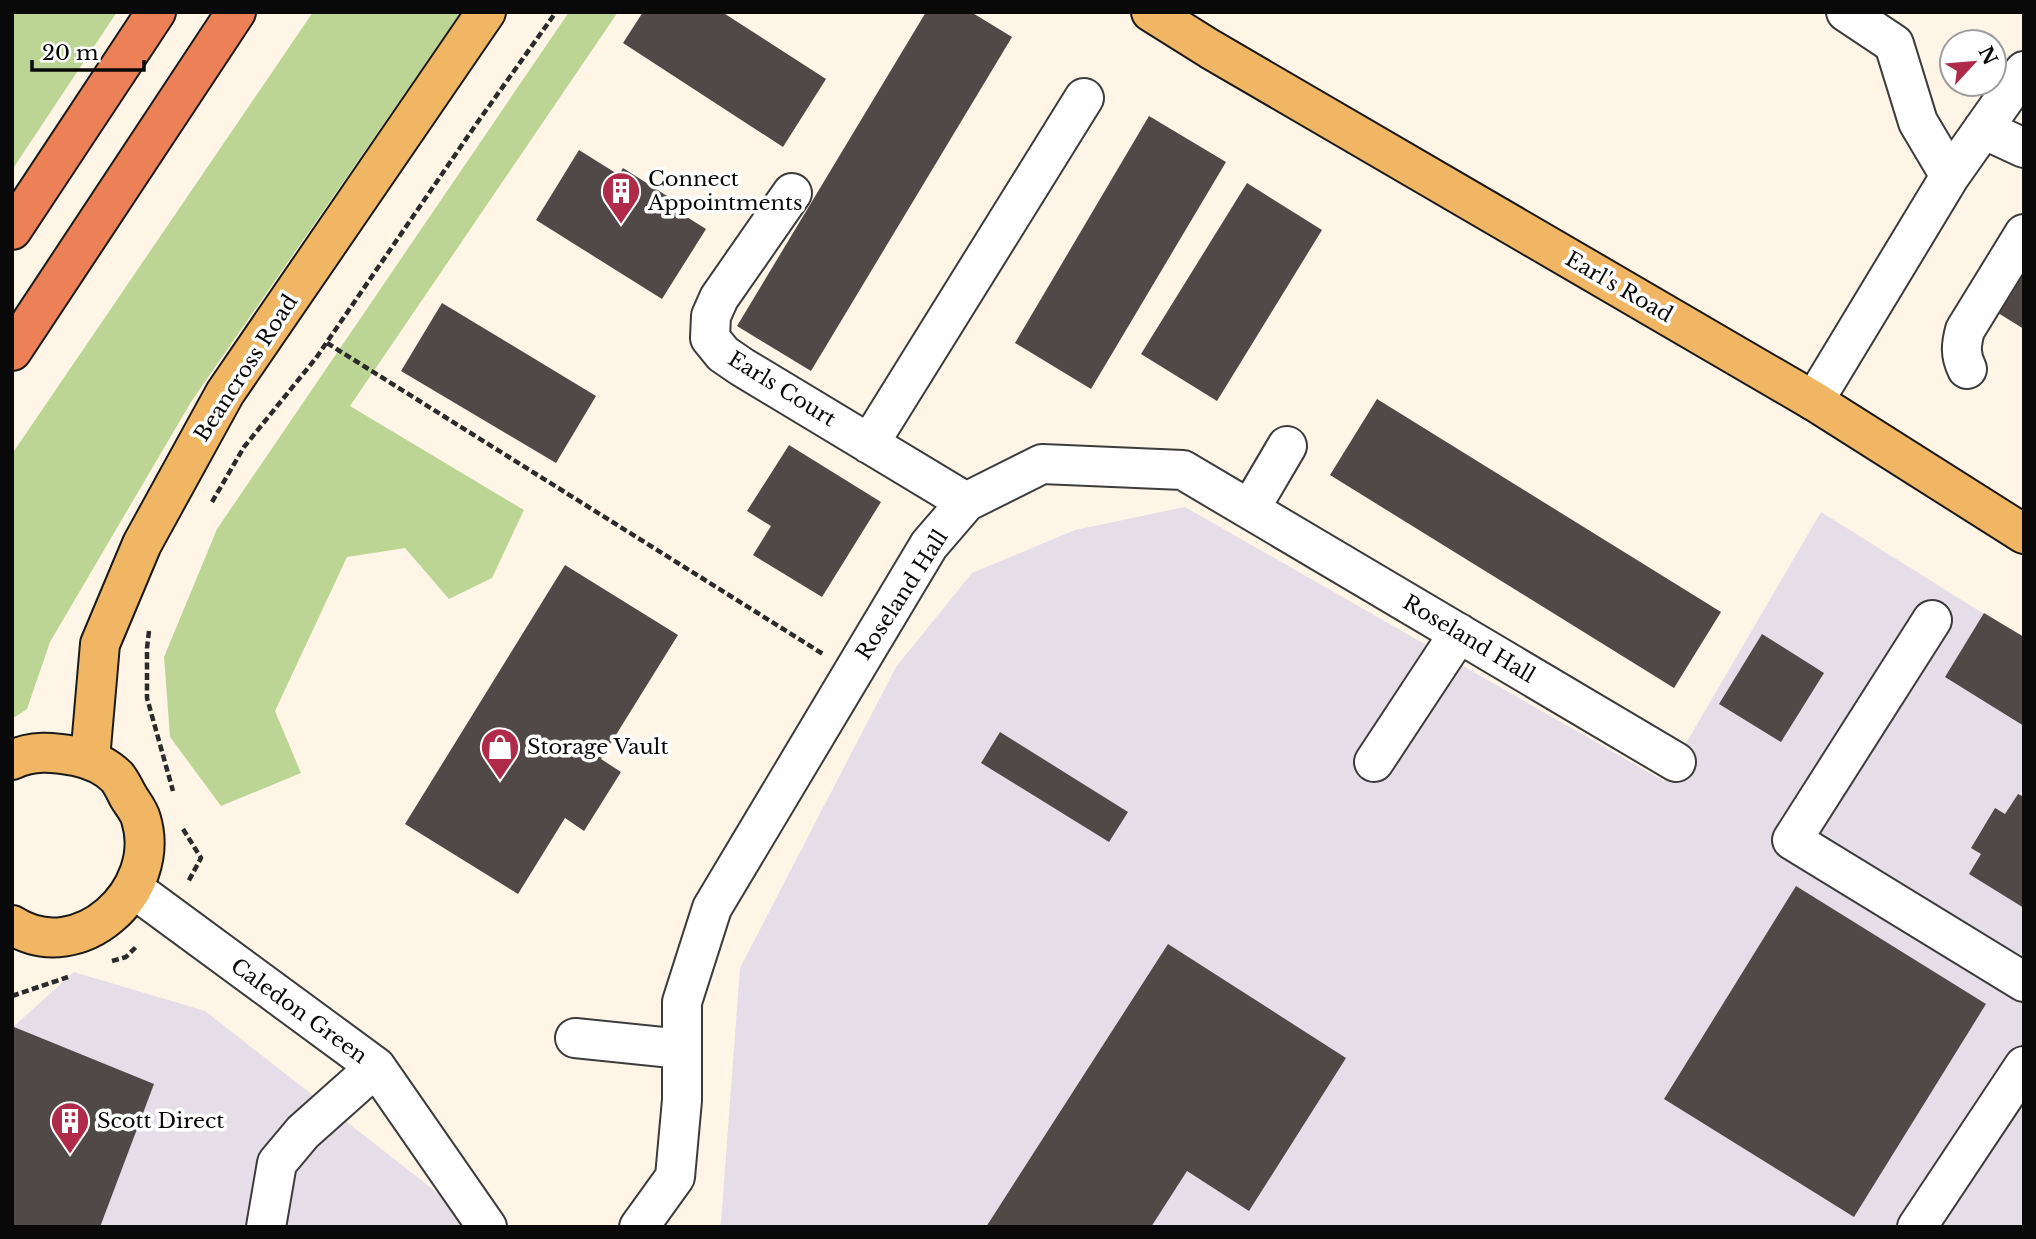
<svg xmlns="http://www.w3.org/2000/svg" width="2036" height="1239" font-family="'Libre Baskerville',serif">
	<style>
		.industrial { fill: #e5dde8 }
		.forest { fill: #bdd594 }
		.building { fill: #514947 }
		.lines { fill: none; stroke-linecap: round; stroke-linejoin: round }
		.minor-casing { stroke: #3c3c3c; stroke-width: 42 }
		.major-casing { stroke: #1a1a1a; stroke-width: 42 }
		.highway-casing { stroke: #1a1a1a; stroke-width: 42 }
		.path { stroke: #2b2b2b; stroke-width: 4.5; stroke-dasharray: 7 3.5; stroke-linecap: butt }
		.minor { stroke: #fff; stroke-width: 38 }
		.major { stroke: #f1b664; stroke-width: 38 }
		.highway { stroke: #ec8157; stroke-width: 38 }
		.labels { text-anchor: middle; stroke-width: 7; stroke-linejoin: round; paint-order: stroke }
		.poi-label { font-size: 21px; fill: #090909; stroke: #fff; text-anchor: start }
		.street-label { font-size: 21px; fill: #090909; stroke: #fff }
	</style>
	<rect width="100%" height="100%" fill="#fef5e7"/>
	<!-- industrial -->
	<path class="industrial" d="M1185,507L1664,781L1821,512L2024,639V1227H718L721,1223L740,968L896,667L972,573L1075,530Z
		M74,972L205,1011L481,1227H12V1028Z"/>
	<!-- forest -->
	<path class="forest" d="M12,12H117L12,170Z
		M313,12H461L191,402L50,642L27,709L12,719V454Z
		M569,12H618L350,406L524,510L492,578L449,599L405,548L347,557L275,711L301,773L221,806L170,737L164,657L217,529Z"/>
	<!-- building -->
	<path class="building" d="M643,12H722L826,79L783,147L623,43Z
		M926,12H971L1012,37L811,371L737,326Z
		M1149,116L1226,162L1091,389L1015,343Z
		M579,150L619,175L623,168L667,196L663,202L706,229L662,299L536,220Z
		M1247,183L1322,230L1217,401L1141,354Z
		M2024,271V329L1998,313Z
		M442,303L596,396L556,463L401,371Z
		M1377,399L1721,612L1674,688L1330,475Z
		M789,445L881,502L822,597L753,555L771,526L747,511Z
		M565,565L678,635L601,759L621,772L584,831L565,818L518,894L405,824Z
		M1984,613L2024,637V726L1945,677Z
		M1762,634L1824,673L1781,742L1719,704Z
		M1000,732L1128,812L1109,842L981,763Z
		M2018,794L2024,797V908L1969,874L1981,854L1971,848L1995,808L2005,814Z
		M1796,886L1986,1004L1854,1217L1664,1099Z
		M1168,944L1346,1058L1249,1211L1187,1171L1151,1227H986Z
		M14,1027L154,1084L100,1227H12Z"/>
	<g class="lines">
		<!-- minor casing -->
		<g class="minor-casing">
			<path id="minor" d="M1846,12L1894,44L1918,122L1950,176
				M1983,129L2024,148
				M792,193L719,298L711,316L710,338L723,354L742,367L966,502
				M1967,369C1960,355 1961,345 1965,330L2024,234
				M1814,401L1950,176L2024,71
				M869,444L1084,98
				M1250,509L1287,446
				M1932,620L1792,840L2024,982
				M1374,762L1459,633
				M134,889L376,1067L487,1227
				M575,1038L682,1049
				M266,1227L277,1163L303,1132L376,1067
				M639,1227L675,1177L682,1100V1002L712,908L929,545L966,502L1042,464L1183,470L1676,762
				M1917,1227L2024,1066"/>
		</g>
		<!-- major casing -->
		<g class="major-casing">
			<path id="major" d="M1151,12L1210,49L1814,401L2024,534
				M90,759L100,644L142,544L225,393L486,12
				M12,760C32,750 53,752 75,756C89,759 106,766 117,777C121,782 125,790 128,796C132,803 139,811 141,819C163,891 79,968 12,925"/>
		</g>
		<!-- highway casing -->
		<g class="highway-casing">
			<path id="highway" d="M12,230L156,12
				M12,351L236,12"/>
		</g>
		<!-- path -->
		<path class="path" d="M327,343L823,654
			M212,502L244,447L316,358L477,123L556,12
			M149,631L147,648V698L173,791
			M183,829L201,858L188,882
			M112,961L126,957L137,946
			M12,996L68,977"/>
		<!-- minor -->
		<use href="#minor" class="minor"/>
		<!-- major -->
		<use href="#major" class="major"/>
		<!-- highway -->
		<use href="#highway" class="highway"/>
	</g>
	<!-- icons -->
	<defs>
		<g id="building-pin" transform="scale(2.0125)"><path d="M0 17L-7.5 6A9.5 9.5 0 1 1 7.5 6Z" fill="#b02b49" stroke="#fff"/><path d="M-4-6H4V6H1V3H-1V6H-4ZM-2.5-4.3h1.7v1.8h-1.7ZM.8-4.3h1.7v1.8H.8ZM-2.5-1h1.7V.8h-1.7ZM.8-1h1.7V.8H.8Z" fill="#fff"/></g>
		<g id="shop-pin" transform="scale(2.0125)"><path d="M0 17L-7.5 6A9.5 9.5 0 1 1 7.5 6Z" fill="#b02b49" stroke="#fff"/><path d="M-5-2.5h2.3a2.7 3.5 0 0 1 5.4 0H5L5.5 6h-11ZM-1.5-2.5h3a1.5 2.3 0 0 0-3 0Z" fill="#fff"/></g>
	</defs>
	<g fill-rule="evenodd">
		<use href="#building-pin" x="621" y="191"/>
		<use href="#shop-pin" x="500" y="747"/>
		<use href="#building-pin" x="70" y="1121"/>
	</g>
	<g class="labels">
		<!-- poi labels -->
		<g class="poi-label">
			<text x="648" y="186">Connect<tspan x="648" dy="24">Appointments</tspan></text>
			<text x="527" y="754">Storage Vault</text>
			<text x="97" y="1128">Scott Direct</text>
		</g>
		<!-- street labels -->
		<g class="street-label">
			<text transform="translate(1619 287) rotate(30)" y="7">Earl's Road</text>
			<text transform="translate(246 368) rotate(-57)" y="7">Beancross Road</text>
			<text transform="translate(782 389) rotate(32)" y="7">Earls Court</text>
			<text transform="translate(902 595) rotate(-57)" y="7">Roseland Hall</text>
			<text transform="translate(1469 639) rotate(31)" y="7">Roseland Hall</text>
			<text transform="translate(299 1011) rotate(36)" y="7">Caledon Green</text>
		</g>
	</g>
	<!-- border -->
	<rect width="2036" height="1239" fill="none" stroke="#090909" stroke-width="28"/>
	<!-- north arrow -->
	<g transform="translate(1973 63) rotate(64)"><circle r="33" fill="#ffffff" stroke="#9d9d9d" stroke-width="2"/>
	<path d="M0-5L12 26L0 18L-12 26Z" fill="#b02b49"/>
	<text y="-10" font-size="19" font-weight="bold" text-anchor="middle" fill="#090909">N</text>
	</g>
	<!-- scale -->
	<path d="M32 60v10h112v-10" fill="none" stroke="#090909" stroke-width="3.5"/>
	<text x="42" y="60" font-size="21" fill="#090909" stroke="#ffffff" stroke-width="5" paint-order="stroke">20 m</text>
</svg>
